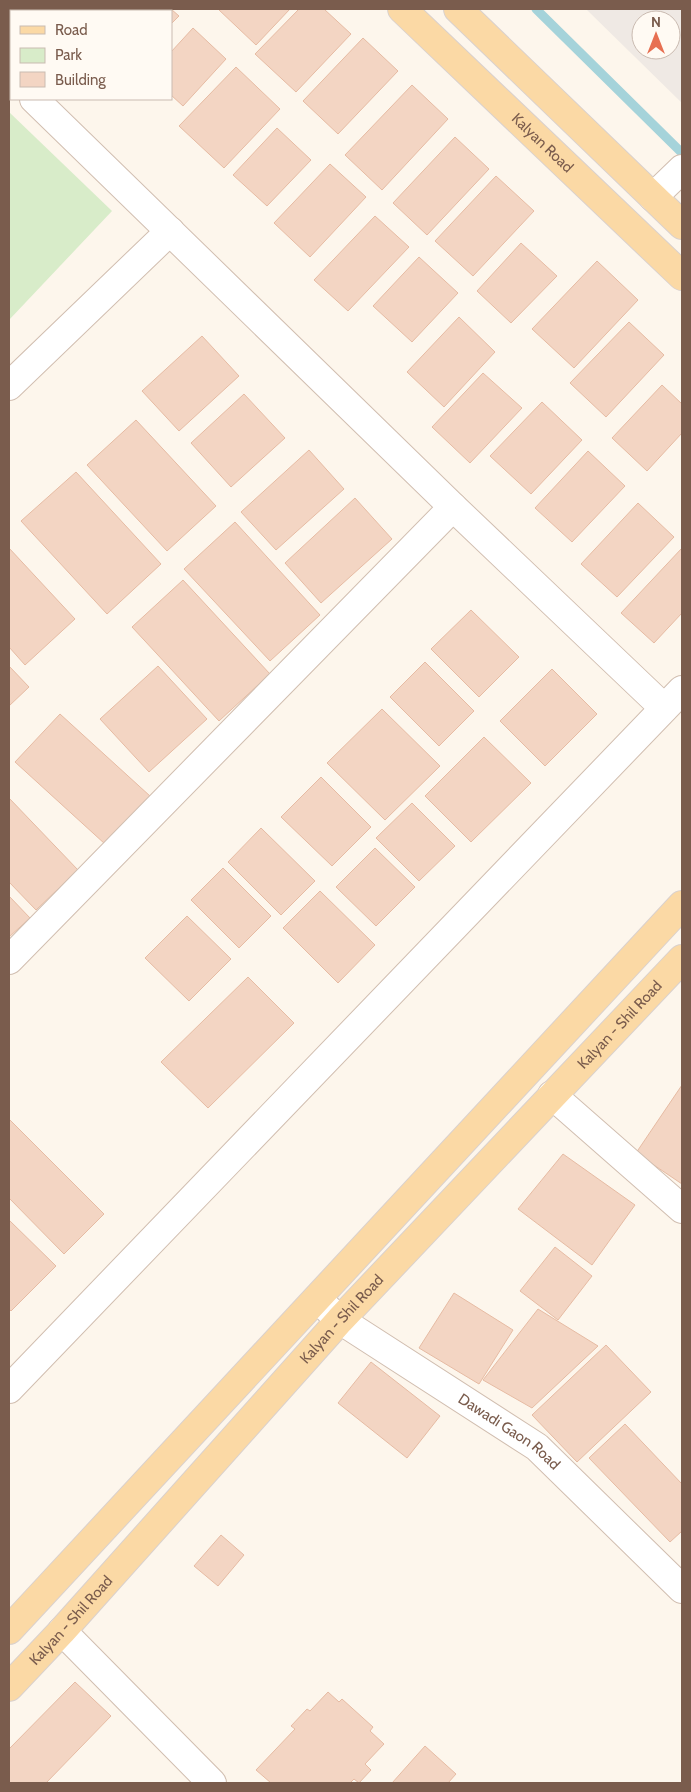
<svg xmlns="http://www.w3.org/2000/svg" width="691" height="1792" font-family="Cabin,sans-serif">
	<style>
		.industrial { fill: #efe9e4; fill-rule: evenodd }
		.green { fill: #d8ecc9 }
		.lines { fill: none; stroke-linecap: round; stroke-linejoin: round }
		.stream { stroke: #a5d3da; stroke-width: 9 }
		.building { fill: #f3d5c3; stroke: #e6bba3 }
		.minor-casing { stroke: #d1beb0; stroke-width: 30 }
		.major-casing { stroke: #dad1cd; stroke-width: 30 }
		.minor { stroke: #fff; stroke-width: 28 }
		.major { stroke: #fbd9a5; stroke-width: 28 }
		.labels { text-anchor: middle; stroke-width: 4; stroke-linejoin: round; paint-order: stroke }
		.street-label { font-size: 15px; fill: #7a5c4d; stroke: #fffaf3 }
	</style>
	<rect width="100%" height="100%" fill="#fdf6ec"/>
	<!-- industrial -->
	<path class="industrial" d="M586,9H682V103ZM641,20H671V50H641Z"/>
	<!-- green -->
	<path class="green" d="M9,112L112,211L9,320Z"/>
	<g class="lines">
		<!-- stream -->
		<path class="stream" d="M536,9L682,153"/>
	</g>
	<!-- building -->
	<path class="building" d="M52,9H86L84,11H55Z
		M124,9H171L179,16L171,24V11H122Z
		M218,9H290L256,45Z
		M299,9H324L351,34L296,92L255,54Z
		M193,28L226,59L183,106L171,95V52Z
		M363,38L398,71L338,134L303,101Z
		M236,67L280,109L224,168L179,126Z
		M412,85L448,119L382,190L345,155Z
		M277,128L311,160L267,206L233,175Z
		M455,137L489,169L427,235L393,203Z
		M330,164L366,197L310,257L274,223Z
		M496,176L534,211L473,276L435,241Z
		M375,216L409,247L348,311L314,280Z
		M521,243L557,276L511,323L477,291Z
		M419,257L458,293L412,342L373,306Z
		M597,261L638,300L574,368L532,329Z
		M459,317L495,352L444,407L407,372Z
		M629,322L664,355L606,417L570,383Z
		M202,336L239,376L179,431L142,391Z
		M483,373L522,408L470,463L432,427Z
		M662,385L682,404V433L647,471L612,438Z
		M244,394L285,438L231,487L191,443Z
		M542,402L582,440L531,494L490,456Z
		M136,420L216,506L167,551L87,465Z
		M309,450L344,489L276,550L241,512Z
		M588,451L625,486L572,542L535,508Z
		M76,472L161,564L107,614L21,521Z
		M355,498L392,539L321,603L285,563Z
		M638,503L674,537L617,597L581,564Z
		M235,522L320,615L270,661L184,569Z
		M9,548L75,619L25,665L9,647Z
		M682,548V613L654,643L621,613Z
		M183,580L270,674L219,721L132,627Z
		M471,610L519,657L479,697L431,649Z
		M425,662L474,711L439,746L390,697Z
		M9,666L29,687L9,706Z
		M158,666L207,719L149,772L100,719Z
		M552,669L597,714L545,766L500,721Z
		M382,709L440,766L385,820L327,763Z
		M60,714L150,796L105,844L15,762Z
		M484,737L531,783L471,842L425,796Z
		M321,777L371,827L332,866L281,817Z
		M9,798L78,870L36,910L9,882Z
		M412,803L455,846L419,881L376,838Z
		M261,828L315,881L281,915L228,862Z
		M375,848L415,887L376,926L336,887Z
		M223,868L271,916L239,948L191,900Z
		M320,891L375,945L338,983L283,928Z
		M9,896L30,918L9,937Z
		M187,916L231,959L189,1001L145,958Z
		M248,977L294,1023L208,1108L161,1062Z
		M682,1085V1184L636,1153Z
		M9,1119L104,1214L64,1254L9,1198Z
		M563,1154L635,1205L592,1265L518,1209Z
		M9,1220L56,1266L11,1311L9,1309Z
		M555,1247L592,1276L558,1320L520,1291Z
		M454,1293L513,1330L479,1384L419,1348Z
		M538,1309L598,1346L532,1408L483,1380Z
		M606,1345L651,1392L577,1462L532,1415Z
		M371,1362L440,1416L407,1458L338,1403Z
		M625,1424L682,1484V1531L670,1542L589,1458Z
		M221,1535L244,1555L218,1586L194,1566Z
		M75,1682L111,1716L46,1783H9V1749Z
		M328,1692L339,1702L342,1699L373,1727L370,1731L384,1744L365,1764L371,1770L359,1783L354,1779L350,1783H271L256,1770L295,1729L291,1726L307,1709L310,1711Z
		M425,1746L456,1774L448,1783H392Z"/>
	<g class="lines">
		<!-- minor casing -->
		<g class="minor-casing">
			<g id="minor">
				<path d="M9,74L11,76"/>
				<path d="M34,99L453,507L664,708"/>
				<path d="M653,197L682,169"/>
				<path d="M9,386L170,231"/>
				<path d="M9,960L453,507"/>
				<path d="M552,1095L682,1209"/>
				<path id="s1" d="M317,1299L340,1320L537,1447L682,1589"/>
				<path d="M9,1389L682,690"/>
				<path d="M62,1631L212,1783"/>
			</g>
		</g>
		<!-- major casing -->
		<g class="major-casing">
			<g id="major">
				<path id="s2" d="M402,9L682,276"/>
				<path d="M458,9L682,225"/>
				<path d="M9,1630L682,905"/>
				<path id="s3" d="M9,1687L62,1631L340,1320L682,959"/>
			</g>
		</g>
		<!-- minor -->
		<use href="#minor" class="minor"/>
		<!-- major -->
		<use href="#major" class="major"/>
	</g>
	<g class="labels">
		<!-- street labels -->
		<g class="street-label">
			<text dy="5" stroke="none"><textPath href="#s2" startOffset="194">Kalyan Road</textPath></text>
			<text dy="5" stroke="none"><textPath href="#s3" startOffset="901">Kalyan - Shil Road</textPath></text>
			<text dy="5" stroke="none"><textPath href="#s3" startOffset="496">Kalyan - Shil Road</textPath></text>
			<text dy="5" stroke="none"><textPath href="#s1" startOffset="234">Dawadi Gaon Road</textPath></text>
			<text dy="5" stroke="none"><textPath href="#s3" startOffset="91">Kalyan - Shil Road</textPath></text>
		</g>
	</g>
	<!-- border -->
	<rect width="691" height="1792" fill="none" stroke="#7a5c4d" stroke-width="20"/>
	<!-- legend -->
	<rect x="10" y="10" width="162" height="90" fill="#fffaf3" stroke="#cabbb1"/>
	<rect x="20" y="26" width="25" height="8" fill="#fbd9a5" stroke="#cabbb1"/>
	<text x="55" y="35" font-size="15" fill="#7a5c4d">Road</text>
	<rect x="20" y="48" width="25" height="15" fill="#d8ecc9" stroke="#cabbb1"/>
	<text x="55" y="60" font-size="15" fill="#7a5c4d">Park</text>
	<rect x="20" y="72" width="25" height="15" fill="#f3d5c3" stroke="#cabbb1"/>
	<text x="55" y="85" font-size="15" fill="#7a5c4d">Building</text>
	<!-- north arrow -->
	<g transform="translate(656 35)"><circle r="24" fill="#fffaf3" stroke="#cabbb1"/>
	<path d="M0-4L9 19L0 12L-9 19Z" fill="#e76f51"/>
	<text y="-8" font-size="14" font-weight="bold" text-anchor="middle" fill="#7a5c4d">N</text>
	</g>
</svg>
